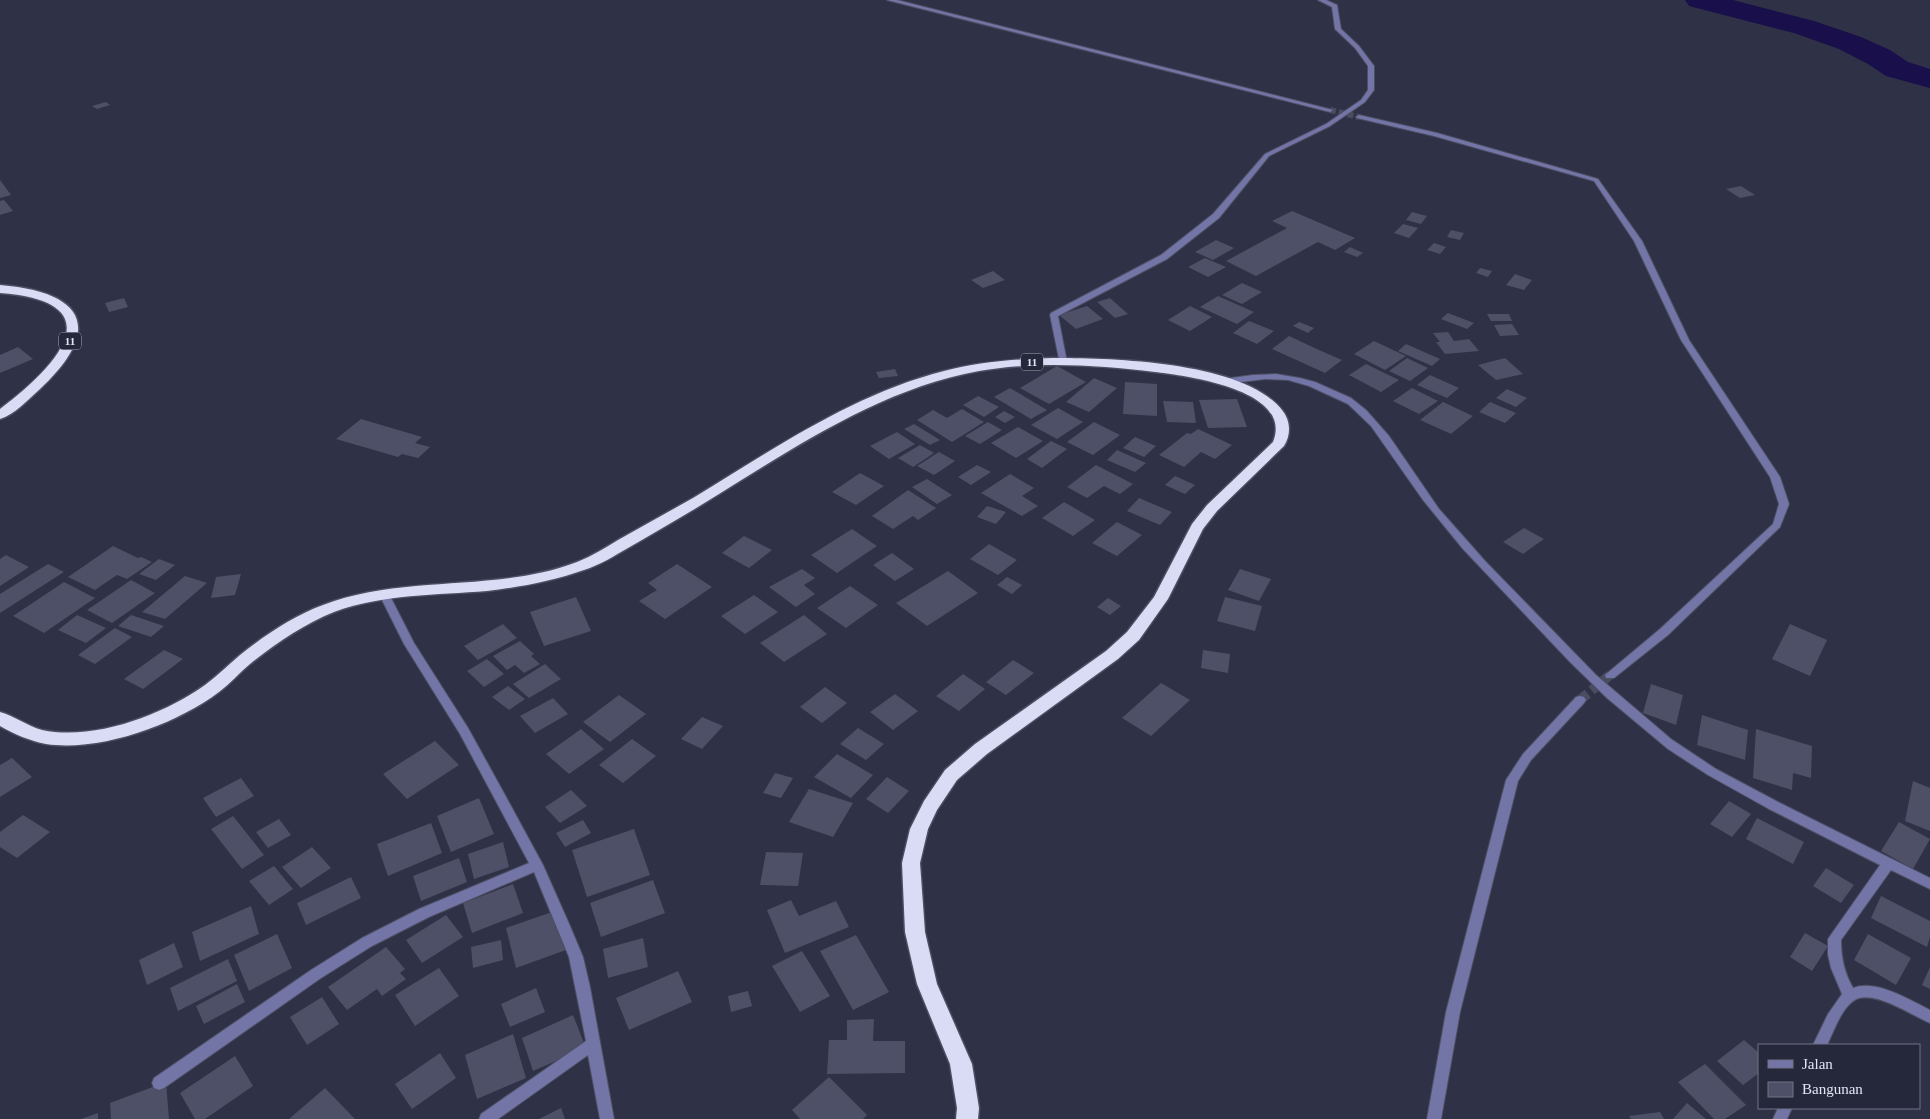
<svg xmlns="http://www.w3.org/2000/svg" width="1930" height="1119" font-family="Georgia,serif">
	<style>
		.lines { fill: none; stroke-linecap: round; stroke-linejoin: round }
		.river { fill: #180f4b; fill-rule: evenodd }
		.building { fill: #4e5067 }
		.street-tunnel-far1 { stroke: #4a4c60; stroke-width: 6; stroke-dasharray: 6 3; stroke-linecap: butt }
		.street-tunnel { stroke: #4a4c60; stroke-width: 10; stroke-dasharray: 10 5; stroke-linecap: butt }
		.street-casing { stroke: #4c4e62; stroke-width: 2 }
		.highway-casing { stroke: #4c4e62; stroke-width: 3 }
		.street { fill: #7275a5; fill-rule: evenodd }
		.highway { fill: #d9dcf4; fill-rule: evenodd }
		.labels { text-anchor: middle; stroke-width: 5; stroke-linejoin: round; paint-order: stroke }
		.shield { fill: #25273b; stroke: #aaacbc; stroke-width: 1 }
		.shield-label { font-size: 11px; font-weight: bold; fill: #e3e5f3 }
	</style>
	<rect width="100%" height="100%" fill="#2f3146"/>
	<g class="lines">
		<!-- river -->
		<path class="river" d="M1685,0H1733L1814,21L1861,37L1890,50L1908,62L1930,69V88L1886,76L1868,64L1839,49L1794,33L1689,6Z"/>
	</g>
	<!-- building -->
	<path class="building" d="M106,102L110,105L97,109L92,106Z
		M0,180L11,195L0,198Z
		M1741,186L1755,195L1740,198L1726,189Z
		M4,200L13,211L0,215V201Z
		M1292,211L1355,238L1335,250L1318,242L1256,276L1226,261L1287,228L1272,221Z
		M1412,212L1427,216L1421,224L1406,220Z
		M1403,224L1418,228L1409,238L1394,233Z
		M1451,230L1464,233L1460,240L1447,237Z
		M1216,240L1234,248L1213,260L1195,252Z
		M1434,243L1446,247L1440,254L1427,250Z
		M1350,247L1363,253L1357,257L1344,252Z
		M1205,258L1226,267L1208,277L1188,267Z
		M1480,268L1492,271L1488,277L1476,273Z
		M993,271L1005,280L983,288L971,280Z
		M1515,274L1532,280L1524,290L1506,285Z
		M1242,283L1262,292L1242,304L1222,295Z
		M1218,296L1254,312L1237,324L1200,307Z
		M124,298L128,307L109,312L105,303Z
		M1110,298L1128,314L1115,318L1097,302Z
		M1087,306L1103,319L1076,329L1059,315Z
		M1190,306L1212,317L1190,331L1168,320Z
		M1448,313L1474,323L1467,329L1441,319Z
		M1487,314H1509L1512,321H1491Z
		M1249,321L1274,331L1257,344L1233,333Z
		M1299,322L1314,328L1308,333L1293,326Z
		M1512,324L1519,335L1500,336L1494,325Z
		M1448,332L1454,341L1469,339L1479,351L1445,354L1436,342H1440L1433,333Z
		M1289,336L1319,350L1342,360L1325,373L1272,349Z
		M1374,341L1406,356L1385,370L1354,354Z
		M1406,344L1440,359L1432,366L1398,351Z
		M18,347L33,359L0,373V355Z
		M1407,358L1428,368L1410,381L1389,371Z
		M1505,358L1523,374L1496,380L1478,365Z
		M1366,364L1399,380L1381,392L1349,375Z
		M1057,366L1086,382L1049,404L1020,388Z
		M895,369L898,376L879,378L876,372Z
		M1430,375L1459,388L1447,398L1417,385Z
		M1094,378L1117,388L1089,412L1066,402Z
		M1125,382L1157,384V416L1123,414Z
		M1010,388L1047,410L1031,419L994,397Z
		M1412,388L1438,401L1419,414L1393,401Z
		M1507,389L1527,398L1516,407L1496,398Z
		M978,396L999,407L984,417L963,405Z
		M1237,399L1247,427L1208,428L1199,400Z
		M1163,401L1193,402L1196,423L1167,422Z
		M1443,402L1473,416L1451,434L1420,420Z
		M1490,402L1516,413L1505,423L1479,412Z
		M1058,408L1083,422L1057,439L1031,425Z
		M962,409L984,422L952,442L917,420L933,410L947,418Z
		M1004,411L1015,417L1005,423L995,417Z
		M361,419L422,437L415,443L430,447L418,458L402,454L398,457L336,439Z
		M988,422L1002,430L980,444L965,436Z
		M1094,422L1120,435L1093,455L1067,442Z
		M914,424L940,440L930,445L904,429Z
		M1018,427L1043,441L1016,458L991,443Z
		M1198,429L1232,445L1215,459L1201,452L1184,467L1159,455L1187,433L1191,434Z
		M897,432L915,444L889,459L870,446Z
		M1135,437L1156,446L1144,457L1123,448Z
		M1051,441L1067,449L1042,468L1027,459Z
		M920,445L934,453L913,467L898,458Z
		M1117,450L1146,463L1135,472L1107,460Z
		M939,452L955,461L934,475L917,466Z
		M977,465L991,472L971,485L958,477Z
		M1096,465L1133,484L1120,494L1104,486L1087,498L1067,487Z
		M860,473L884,486L856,505L832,492Z
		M1010,474L1034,488L1022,496L1038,506L1022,516L981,493Z
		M1175,476L1195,485L1185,494L1165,485Z
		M927,479L952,495L937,504L912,487Z
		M908,490L936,508L918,520L913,516L893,529L872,516Z
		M1139,498L1172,512L1160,525L1127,511Z
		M1064,502L1095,520L1073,536L1042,518Z
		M987,506L1006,512L996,524L977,517Z
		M1117,522L1142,535L1117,556L1092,543Z
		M1524,528L1544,539L1523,554L1503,542Z
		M852,529L877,546L837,573L811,555Z
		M744,536L772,550L749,568L722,553Z
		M989,544L1017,560L998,575L970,559Z
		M113,546L138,558L141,557L152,562L127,579L117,575L95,590L68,577Z
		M892,553L914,569L895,581L873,565Z
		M6,555L29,567L0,586V559Z
		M159,559L175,565L156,580L139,574Z
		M48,564L64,572L0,613V594Z
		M677,564L712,587L665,619L639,601L657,590L648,583Z
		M802,569L815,578L804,585L815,594L796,607L769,587Z
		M1240,569L1271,579L1259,601L1228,590Z
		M948,571L978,593L927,626L896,603Z
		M241,574L235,595L211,598L216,577Z
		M185,576L207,583L165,619L142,612Z
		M1007,577L1022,585L1012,594L997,585Z
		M131,580L155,593L112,623L87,610Z
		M64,582L95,598L44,633L13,616Z
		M850,586L878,605L846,628L817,608Z
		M754,595L778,612L745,634L721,616Z
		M576,597L591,631L544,646L530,612Z
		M1225,597L1262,606L1255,631L1217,621Z
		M1108,598L1121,606L1110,615L1097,607Z
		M77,615L106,628L86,643L58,630Z
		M131,615L164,626L151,637L118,626Z
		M804,615L827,634L784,662L760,643Z
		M503,624L517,638L478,660L464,646Z
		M1790,624L1827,640L1810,676L1772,659Z
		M115,628L132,637L95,664L78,655Z
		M520,641L534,654L531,656L540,664L524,673L515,665L507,670L493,656Z
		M164,650L183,659L143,689L124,679Z
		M1203,650L1230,654L1228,673L1201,668Z
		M487,659L504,674L484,687L467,671Z
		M1013,660L1034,673L1006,695L986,682Z
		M545,664L561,679L529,698L513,684Z
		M963,674L985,689L959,711L936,696Z
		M1161,683L1190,700L1151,736L1122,718Z
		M1651,684L1683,695L1676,725L1643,713Z
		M508,686L525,699L509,710L492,697Z
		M825,687L847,703L822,723L800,707Z
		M895,694L918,711L893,730L870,712Z
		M619,695L646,714L610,742L583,722Z
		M553,698L568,714L535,733L520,716Z
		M1702,715L1748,730L1745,760L1697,745Z
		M702,717L723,726L702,749L681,739Z
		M858,728L884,744L866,760L840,744Z
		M581,729L604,749L569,774L546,754Z
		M1756,729L1812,746L1811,778L1793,773L1792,790L1753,778Z
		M632,739L656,756L623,783L599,765Z
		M435,741L459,765L407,799L383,774Z
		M837,754L873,775L851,798L814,777Z
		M12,758L32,777L0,797V765Z
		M775,773L793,778L781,798L763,793Z
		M887,777L909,791L888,813L866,799Z
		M241,778L254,796L216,817L203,798Z
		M1913,781L1930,788V831L1905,821Z
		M809,789L853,803L833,837L789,822Z
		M571,790L587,806L560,823L545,807Z
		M479,798L494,834L451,852L437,816Z
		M1729,801L1751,814L1732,837L1710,824Z
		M23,815L50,832L17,858L0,847V832Z
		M233,816L264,855L242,869L211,829Z
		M1757,818L1804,842L1793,864L1746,839Z
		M279,819L291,835L268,848L256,832Z
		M583,820L591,833L565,847L556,833Z
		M1899,822L1930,839L1913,869L1881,851Z
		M431,823L442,853L388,876L377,844Z
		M634,829L650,875L587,897L572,850Z
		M503,842L509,867L474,879L468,854Z
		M312,847L331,868L301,888L282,867Z
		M766,852L803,853L798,886L760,885Z
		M459,858L467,882L421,901L413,876Z
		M274,866L293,889L269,905L249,881Z
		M1826,868L1854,885L1841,903L1813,886Z
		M351,877L361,898L306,925L297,903Z
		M653,880L665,913L601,937L590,903Z
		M513,884L523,913L472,933L463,903Z
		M1881,896L1930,921V937L1927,947L1871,918Z
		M791,900L799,916L836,901L849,927L785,953L767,910Z
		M251,906L259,934L200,961L192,932Z
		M555,911L566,950L516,968L506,928Z
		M446,915L463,937L422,963L406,940Z
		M1805,933L1828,946L1812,971L1790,957Z
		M277,934L292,968L249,991L234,955Z
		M1868,934L1911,958L1896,985L1854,960Z
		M856,935L889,992L853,1010L820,951Z
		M643,938L648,967L608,978L603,949Z
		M501,940L503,960L473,968L471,947Z
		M174,943L183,967L147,985L139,960Z
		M386,947L405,969L400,973L406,979L382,996L377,989L347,1010L328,987Z
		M802,951L830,996L800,1012L772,966Z
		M228,959L237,981L178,1011L170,988Z
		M1930,967V989L1922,985Z
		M439,968L459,996L415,1026L395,995Z
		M678,971L692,1002L629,1030L616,998Z
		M237,984L245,1002L204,1024L196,1006Z
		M536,988L545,1012L510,1027L501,1004Z
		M748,991L752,1006L731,1012L728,996Z
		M322,997L339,1024L307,1045L290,1017Z
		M573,1015L586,1048L533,1071L522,1038Z
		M874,1019L873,1041H905V1073L827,1074L829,1040H847V1020Z
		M513,1034L526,1078L477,1099L465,1055Z
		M1744,1040L1759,1053V1073L1743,1085L1717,1061Z
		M440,1053L456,1078L412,1109L395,1084Z
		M235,1056L253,1086L205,1119H195L180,1093Z
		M1705,1064L1746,1105L1725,1119H1714L1678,1082Z
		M829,1077L867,1115L863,1119H800L792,1110Z
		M166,1082L169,1119H111L110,1103Z
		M325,1088L355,1119H289Z
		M1687,1103L1706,1119H1673Z
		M561,1108L565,1119H539Z
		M1660,1112L1664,1119H1631L1629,1116Z
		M98,1113V1119H81Z"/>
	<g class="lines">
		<!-- street-tunnel-far1 -->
		<path class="street-tunnel-far1" d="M1330,110L1359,117"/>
		<!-- street-tunnel -->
		<path class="street-tunnel" d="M1580,700L1610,675"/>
		<!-- street casing -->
		<g class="street-casing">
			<path id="street" d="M887,0H897L1333,110L1330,112Z
				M1318,0H1326L1337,5L1341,29L1359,46L1374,66V90L1365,102L1330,126L1269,156L1219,218L1167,259L1058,316L1067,362L1063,365L1060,364L1050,315L1051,313L1161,255L1213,214L1265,154L1326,124L1361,100L1368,90V66L1355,48L1335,29L1332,7Z
				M1359,115L1437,133L1598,179L1642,241L1689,340L1780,477L1789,504L1780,527L1668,635L1614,678H1606L1605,675L1660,629L1773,524L1779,504L1770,477L1681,340L1634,241L1594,181L1434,136L1357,118L1356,117Z
				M1276,374L1300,378L1315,382L1351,398L1366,410L1389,436L1439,509L1486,562L1596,675L1671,739L1716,769L1778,802L1930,878V889L1891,870L1841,940C1841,958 1844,972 1853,988C1876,979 1910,1000 1930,1010V1023C1912,1016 1870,986 1852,1002C1840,1012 1834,1031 1827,1045H1813L1828,1014L1842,994L1831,968L1828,955V939L1880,865L1769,809L1708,775L1668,749L1607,698L1570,662L1463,549L1423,500L1371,426L1348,404L1309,386L1288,380L1265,379L1226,384L1222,381L1223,379L1253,375Z
				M384,590L389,594L414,643L468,728L505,795L543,865L570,926L583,957L590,987L614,1119H600L588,1055L498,1119H479L481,1114L586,1041L569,957L534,872L429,917L372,946L321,978L164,1088L159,1090L154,1088L152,1083L154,1078L311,970L362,938L419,909L529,863L460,734L404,644L379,594Z
				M1580,696L1584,697L1586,700L1584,703L1531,760L1518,781L1460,1012L1441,1119H1427L1446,1012L1506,780L1523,754L1576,697Z
				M1778,1108H1792L1787,1119H1773Z"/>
		</g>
		<!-- highway casing -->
		<g class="highway-casing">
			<path id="highway" d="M0,285C84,292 105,328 40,389C29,399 14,415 0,419V409C56,367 117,302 0,293Z
				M1052,358C1111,358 1243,361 1282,410C1291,421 1291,435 1284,446L1217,511L1203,529L1168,599L1139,640L1118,659L987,754L957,780L937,810L928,829L920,863L925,932L937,984L972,1064L979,1108L978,1119H956L957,1108L950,1064L917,984L905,932L902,863L910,829L924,801L945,770L975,744L1106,651L1127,632L1154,597L1192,524L1207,505L1273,442C1294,390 1188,376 1155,372C1098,365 1037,361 979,371C884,388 800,444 719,494C689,513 659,530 628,548C614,556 600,565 584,570C553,581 520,587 487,591C437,595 383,594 334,612C304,624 275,644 250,664C239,673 230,684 219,692C175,725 100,752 46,744C30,741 14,734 0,726V712C15,716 27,726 42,730C94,741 163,715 205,685C217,676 228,665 240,655C265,635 293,616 323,605C405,574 496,593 577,562C592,556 605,548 618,540C643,526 668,512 693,498C772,450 853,394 944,371C979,362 1015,359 1052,358Z"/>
		</g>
		<!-- street -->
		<use href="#street" class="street"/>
		<!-- highway -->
		<use href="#highway" class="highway"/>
	</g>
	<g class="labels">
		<!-- shield labels -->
		<g class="shield">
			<rect x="59" y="332.5" width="22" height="17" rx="4"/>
			<rect x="1021" y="353.5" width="22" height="17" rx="4"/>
		</g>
		<g class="shield-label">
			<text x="70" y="345">11</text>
			<text x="1032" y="366">11</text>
		</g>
	</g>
	<!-- legend -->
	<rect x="1758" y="1044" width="162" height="65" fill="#25273b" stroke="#717385"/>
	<rect x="1768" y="1060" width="25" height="8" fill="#7275a5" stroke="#717385"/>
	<text x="1802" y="1069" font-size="15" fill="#e3e5f3">Jalan</text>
	<rect x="1768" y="1082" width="25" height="15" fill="#4e5067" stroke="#717385"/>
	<text x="1802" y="1094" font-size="15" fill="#e3e5f3">Bangunan</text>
</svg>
